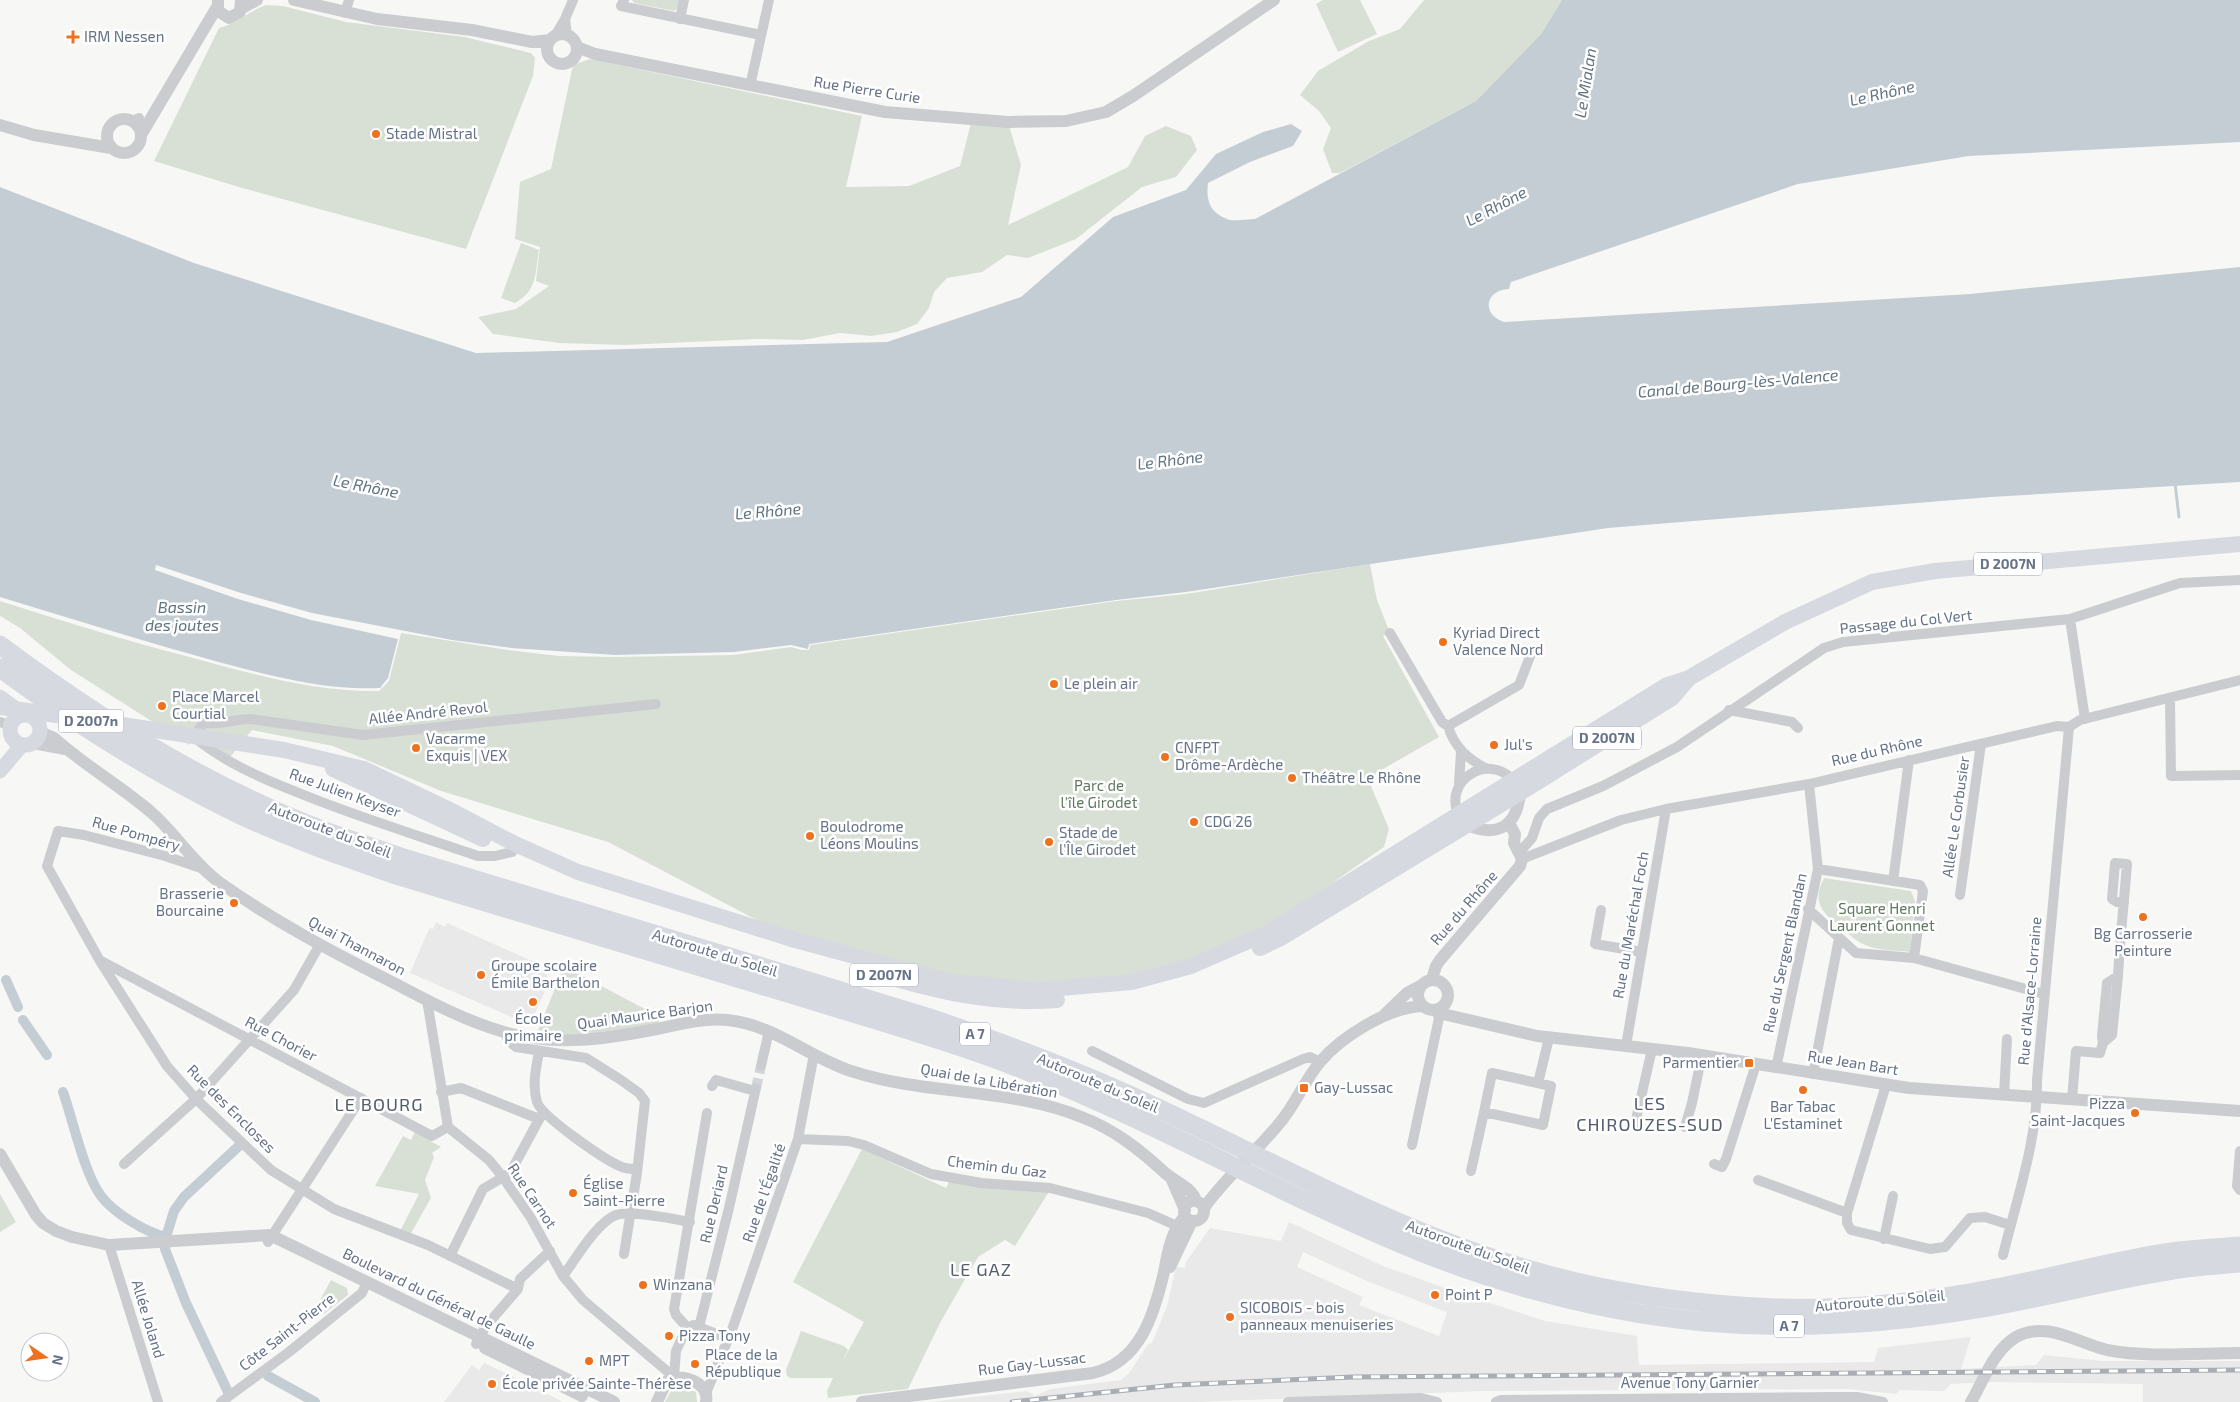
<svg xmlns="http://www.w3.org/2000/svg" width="2240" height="1402" font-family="'Exo 2',sans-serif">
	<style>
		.built { fill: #e8e9e8; fill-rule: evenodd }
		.green { fill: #d8e0d5 }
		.water { fill: #c5cdd4 }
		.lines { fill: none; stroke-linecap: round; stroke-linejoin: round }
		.stream { stroke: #c5cdd4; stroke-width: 3 }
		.canal { stroke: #c5cdd4; stroke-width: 10 }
		.minor-tunnel { stroke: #d2d6da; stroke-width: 10; stroke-dasharray: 10 5; stroke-linecap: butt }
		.minor { stroke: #caccd0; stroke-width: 10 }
		.tertiary { stroke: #caccd0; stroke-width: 12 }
		.secondary { stroke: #d6dae0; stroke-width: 15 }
		.primary { stroke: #d6dae0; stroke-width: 16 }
		.motorway { stroke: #d6dae0; stroke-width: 19 }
		.rail-casing { stroke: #a9adb4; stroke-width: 5 }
		.rail { stroke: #fff; stroke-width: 3; stroke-dasharray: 9; stroke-linecap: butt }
		.poi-dot { fill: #ee711e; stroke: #fff; stroke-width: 2 }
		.labels { text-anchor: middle; stroke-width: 5; stroke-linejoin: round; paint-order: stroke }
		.shield { fill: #fff; stroke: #939cac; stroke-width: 1 }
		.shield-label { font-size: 14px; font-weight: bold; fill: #657288 }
		.poi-label { font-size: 15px; fill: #657288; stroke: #fff; text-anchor: start }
		.street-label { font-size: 15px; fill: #657288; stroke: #fff }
		.park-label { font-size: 15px; fill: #617960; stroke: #fff }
		.water-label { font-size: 16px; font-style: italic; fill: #607483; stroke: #fff }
		.quarter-label { font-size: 18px; letter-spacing: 1px; fill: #535d6c; stroke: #fff }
	</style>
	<rect width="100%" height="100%" fill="#f7f8f5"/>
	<!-- built -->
	<path class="built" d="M436,922L445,927L447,923L541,965L539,968L548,972L545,982L548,984L530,1025L410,973L428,931L430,928L433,929Z
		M1289,1222L1383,1266L1462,1294L1545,1321L1637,1336L1639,1365L1874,1362L1878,1348L1971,1337L1961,1369L2036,1365L2044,1355L2103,1361H2240V1402H2143V1384L1989,1382L1951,1384L1944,1391L1900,1390L1896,1394L1848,1389L1483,1391L1196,1402H929L1027,1391L1035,1396L1050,1389L1121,1380L1130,1372L1148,1344L1152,1343L1167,1306L1176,1267L1185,1268L1186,1262L1210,1228L1281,1241ZM1303,1252L1369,1282L1447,1312L1439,1336L1359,1305L1363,1297L1297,1267Z
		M484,1363L522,1381L563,1402H444L472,1365L479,1370Z"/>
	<!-- green -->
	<path class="green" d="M632,0H680L678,8L674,11L634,3Z
		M1323,0H1360L1377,34L1338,52L1316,4Z
		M1424,0H1562L1541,34L1476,101L1340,173H1332L1323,149L1331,128L1319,111L1300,95L1318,71L1369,41L1400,29Z
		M266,5L283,6L346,22L465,37L531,53L535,58L533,76L466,249L242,188L154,161L219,28C237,23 249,11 266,5Z
		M590,59L862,116L846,187L909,186L960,166L971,123L1009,126L1021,165L1008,225L1128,167L1145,136L1166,126L1191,136L1197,150L1176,177L1142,187L1076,239L1028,258L1007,255L982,272L947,278L934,292L929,308L917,324L897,332L871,336L840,333L803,340L758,339L624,345L559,343L493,334L478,317L516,309L549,286L536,281L540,247L515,239L520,182L551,169L573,65Z
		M521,243L539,250C535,273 538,290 515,303L501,298Z
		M1370,564L1377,600L1390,633L1383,636L1439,737L1376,773L1371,786L1389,829L1384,847L1338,879L1269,932L1191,966L1036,990L947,981L795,940L608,842L441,791L333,746L252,730L227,761L194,737L189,745L71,670L20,628L0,616V601C65,622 131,642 197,659C256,675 318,692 379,691L389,681L401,633L508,650L559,656L614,657L733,655L791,647L802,650H809L810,645L1116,601L1186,594Z
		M1824,878L1911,891L1915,901L1910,952C1895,950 1876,951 1863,944C1856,941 1850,935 1844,930C1825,915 1810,904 1824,878Z
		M564,966L656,1015L660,1024L579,1035L537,1033Z
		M415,1132L441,1147L432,1153L434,1157L425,1180L431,1198L410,1235L400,1231L419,1194L375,1186L403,1136L411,1140Z
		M862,1149L946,1188L950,1180L1050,1190L1015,1246L1005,1240L978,1257L941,1321L908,1389L828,1398L827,1391L833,1378H790L787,1376L786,1370L801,1331L844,1346L848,1350L841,1364L864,1322L793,1282Z
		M0,1194L16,1222L0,1232Z
		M331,1280L347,1288L348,1295L324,1314L315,1309Z
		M675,1384L696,1392L697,1402H665Z"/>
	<!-- water -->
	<path class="water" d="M1562,0H2240V142L1969,156L1798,184L1511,282L1509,289C1485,290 1481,314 1504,322L1970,294L2240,267V482L1991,497L1608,528L1186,592L1116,600L809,644L808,649L791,645L734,652L615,655L511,648L452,640L312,613L241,593L156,565L155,570L238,599L311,620L398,639L388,678L380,688C325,691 268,675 215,661C143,641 72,619 0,597V187L194,263L476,353L887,342L1021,297L1113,217L1186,190L1216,154L1263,132L1291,124L1302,131L1293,146L1250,162L1208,183C1206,200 1209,212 1227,219C1234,222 1247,219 1255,219L1476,101L1541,34Z"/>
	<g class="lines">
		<!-- stream -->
		<path class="stream" d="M2175,483L2179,517"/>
		<!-- canal -->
		<path class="canal" d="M6,980L18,1007
			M23,1020L47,1055
			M63,1092C73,1120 84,1173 101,1196C114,1213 145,1232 166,1237
			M268,1376L315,1402
			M228,1392L186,1303L165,1249L166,1237L174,1211L184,1197L241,1144"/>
		<!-- minor-tunnel -->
		<path class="minor-tunnel" d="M756,1088L761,1066"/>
		<!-- minor -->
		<path class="minor" d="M624,0L621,6L761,35
			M345,13L349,0
			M565,19L567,35
			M680,19L684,0
			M555,36L565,19L573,0
			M750,86L769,0
			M132,121L139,118
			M2070,619L2085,719
			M1390,633L1442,722L1448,726C1454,747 1468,759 1487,769
			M2170,698L2171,776L2240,775
			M1729,710L1792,722L1798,728
			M0,722L11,726
			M1448,726L1519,685L1531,654
			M1459,783L1461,752
			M1458,814C1444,779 1488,754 1512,779
			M512,852L495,856H478C417,835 354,816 294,791C259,777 224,762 194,737L203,723C219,725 235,719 251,719L363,735L656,704
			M1519,853L1532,838L1539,818L1547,809L1603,786L1677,747L1824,648L1843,642L2070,619L2180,583L2240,580
			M1522,859L1621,820L1666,809L1809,784L2057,726L2069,727L2080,720L2240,680
			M204,869L165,856L84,835L58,831L47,866L100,961L167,1066L196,1099L271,1170L334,1209L428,1245L518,1289
			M1818,869L1920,885L1923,891L1914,958
			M1893,881L1909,760
			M1960,895L1981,744
			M1808,909L1856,953L1914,958L2044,994
			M1601,910L1595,944L1642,952
			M101,961L432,1136L448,1127
			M2118,976C2120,939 2124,902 2127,864L2115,863L2112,899L2117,902L2124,903
			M427,1000L448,1127L489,1160L502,1176L531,1218L563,1276L583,1300L674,1377
			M505,1032L508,1040L516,1047L586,1058L621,1080L639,1093L645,1101L637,1173L624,1254
			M1626,1046L1666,809
			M1092,1051L1188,1099L1204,1103L1303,1059L1310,1057L1320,1062
			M539,1052C536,1068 532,1085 537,1102C542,1117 606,1161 622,1167C627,1169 633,1169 637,1169
			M761,1066L769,1031
			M1776,1068L1818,869L1809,784
			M1492,1073L1551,1086L1543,1125L1484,1112Z
			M1813,1074L1839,938
			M1538,1083L1549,1038
			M1886,1085L1847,1213V1223L1851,1230L1930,1249L1945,1247L1970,1218L1985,1217L2010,1225
			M712,1086L716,1080L755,1091
			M441,1092L461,1088L539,1119
			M2004,1095L2007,1039
			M2072,1099L2076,1051L2100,1053L2103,1043L2112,1035L2118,976L2107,983L2102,1036L2103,1043
			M1635,1124L1652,1049
			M1685,1127L1692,1103L1702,1055
			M798,1139L848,1141L864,1145L931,1174L981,1183L1050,1188L1148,1213L1177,1226L1184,1225
			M1412,1145L1439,1018L1436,1010
			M2240,1151L2237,1186L2240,1190
			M124,1164L196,1099L294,990L319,946
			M1714,1164L1722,1167L1726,1159L1756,1064
			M1471,1171L1484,1112
			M1758,1180L1847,1213
			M1884,1239L1893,1196
			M268,1242L361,1098
			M109,1245L158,1402
			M2003,1255C2017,1198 2038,1139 2037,1080L2069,727
			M450,1256L483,1189L510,1173L543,1112
			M563,1276C575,1260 597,1222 616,1215C631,1210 673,1219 690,1222
			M693,1325L727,1338
			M687,1327L676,1315L674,1309L707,1113
			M699,1327L729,1208L756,1088
			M476,1344L486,1326L518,1289L520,1279L550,1251
			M674,1377L676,1351L687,1327
			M706,1393L733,1327L798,1139L814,1054
			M221,1402L289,1352L357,1297L362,1293L367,1282
			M1288,1402L1421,1398L1437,1402
			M1496,1402L1501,1400L1834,1397H1857L1883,1402"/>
		<!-- tertiary -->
		<path class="tertiary" d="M218,0V11L229,18L240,12L241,0
			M294,0L377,19L472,30L532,42L550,40
			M242,8L257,0
			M547 49a15 15 0 1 1 30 0a15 15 0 1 1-30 0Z
			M577,47L595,54L885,112L1008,122L1066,121L1106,112L1133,96L1274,0
			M107 136a17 17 0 1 1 34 0a17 17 0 1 1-34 0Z
			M0,125L34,135L111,148
			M141,135L217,7
			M40,732L54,738C85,766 121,786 152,813C176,834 193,863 219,882C274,921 332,952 392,982C428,1001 465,1021 504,1032C555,1047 605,1039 657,1029C680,1024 703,1018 727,1020C773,1024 808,1057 851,1071C927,1096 1010,1087 1084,1118C1115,1130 1140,1150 1164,1172C1175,1182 1192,1187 1196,1201
			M33,743L65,749
			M1467,825C1498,838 1517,826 1520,793
			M1432,979L1436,966L1440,960L1520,866L1522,859L1514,843L1515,834L1509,823
			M1418 995a15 15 0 1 1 30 0a15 15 0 1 1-30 0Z
			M1436,1010L1443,1014L1537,1036L1688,1053L1909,1088L2240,1111
			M1385,1014L1407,993L1420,986
			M0,1154L36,1215L43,1223L56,1231L72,1237L109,1245L270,1235L614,1402
			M1172,1180L1185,1210
			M1184 1211a10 10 0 1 1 20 0a10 10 0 1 1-20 0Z
			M1204,1208C1225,1178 1254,1154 1278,1125C1295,1106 1304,1081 1320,1062C1342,1036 1389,1007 1423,1006
			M1170,1267L1192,1221
			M485,1348L582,1396
			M657,1402L667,1381C682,1372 710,1383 706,1402
			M862,1402L1093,1373C1140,1362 1154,1315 1164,1272C1168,1251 1171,1232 1185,1216
			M1971,1402C1984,1380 1993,1351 2016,1337C2047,1320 2077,1343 2107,1350C2147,1358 2199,1353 2240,1353"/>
		<!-- secondary -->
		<path class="secondary" d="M0,697L20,712
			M10 730a15 15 0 1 1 30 0a15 15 0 1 1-30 0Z
			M0,771L22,745"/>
		<!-- primary -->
		<path class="primary" d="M0,707L70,717
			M116,724L284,750L364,769L454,812L513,843L578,872L795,940L947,981L1036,990L1132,982L1191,966L1269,932L1667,685L1689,678L1785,622L1872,582L1935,571L2240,544
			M333,769L483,839
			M1260,948L1281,938L1520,793L1672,698L1689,678
			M875,973C936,991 992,1005 1057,1000"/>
		<!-- motorway -->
		<path class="motorway" d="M0,645C99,719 206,786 322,830C349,840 377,849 404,858L927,1017C995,1040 1062,1065 1127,1094C1248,1148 1365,1216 1492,1258C1583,1289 1680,1304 1776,1308C1842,1310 1910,1303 1975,1292C2041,1281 2105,1262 2171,1252C2194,1249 2217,1248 2240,1246
			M0,668C74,723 153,772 236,813C289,838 344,857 399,876C532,917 665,956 797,996C868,1018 940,1038 1009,1064C1151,1119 1282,1196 1423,1253C1512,1288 1608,1313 1704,1322C1797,1330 1891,1324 1983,1308C2047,1297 2109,1280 2173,1270C2195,1266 2218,1265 2240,1263"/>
		<!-- rail casing -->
		<g class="rail-casing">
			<path id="rail" d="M1012,1402L1175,1385L1353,1377L2240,1370"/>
		</g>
		<!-- rail -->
		<use href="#rail" class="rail"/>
	</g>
	<!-- markers -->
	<g class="poi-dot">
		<path d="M70.5 29.5h5v5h5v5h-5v5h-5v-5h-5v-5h5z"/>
		<circle cx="376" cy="134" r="5"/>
		<circle cx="1443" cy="642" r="5"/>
		<circle cx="1054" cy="684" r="5"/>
		<circle cx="162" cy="706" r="5"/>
		<circle cx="1494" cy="745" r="5"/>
		<circle cx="416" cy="748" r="5"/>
		<circle cx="1165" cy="757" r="5"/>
		<circle cx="1292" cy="778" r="5"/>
		<circle cx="1194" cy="822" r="5"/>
		<circle cx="810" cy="836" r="5"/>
		<circle cx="1049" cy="842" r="5"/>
		<circle cx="234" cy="903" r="5"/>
		<circle cx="2143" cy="917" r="5"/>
		<circle cx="481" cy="975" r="5"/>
		<circle cx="533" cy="1002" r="5"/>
		<rect x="1744" y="1058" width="10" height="10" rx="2.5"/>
		<rect x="1299" y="1083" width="10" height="10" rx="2.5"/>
		<circle cx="1803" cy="1090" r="5"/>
		<circle cx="2135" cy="1113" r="5"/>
		<circle cx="573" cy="1193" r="5"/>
		<circle cx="643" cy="1285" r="5"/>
		<circle cx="1435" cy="1295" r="5"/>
		<circle cx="1230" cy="1317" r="5"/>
		<circle cx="669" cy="1336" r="5"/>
		<circle cx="589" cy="1361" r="5"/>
		<circle cx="695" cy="1364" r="5"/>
		<circle cx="492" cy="1384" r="5"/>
	</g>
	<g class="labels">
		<!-- shield labels -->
		<g class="shield">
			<rect x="1974" y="552.5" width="68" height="23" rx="4"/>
			<rect x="58.5" y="709.5" width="65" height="23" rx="4"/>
			<rect x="1573" y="726.5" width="68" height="23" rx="4"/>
			<rect x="850" y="963.5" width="68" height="23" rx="4"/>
			<rect x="960" y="1022.5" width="30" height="23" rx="4"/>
			<rect x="1774" y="1314.5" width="30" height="23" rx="4"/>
		</g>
		<g class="shield-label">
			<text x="2008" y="569">D 2007N</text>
			<text x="91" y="726">D 2007n</text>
			<text x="1607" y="743">D 2007N</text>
			<text x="884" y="980">D 2007N</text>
			<text x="975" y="1039">A 7</text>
			<text x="1789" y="1331">A 7</text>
		</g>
		<!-- poi labels -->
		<g class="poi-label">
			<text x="84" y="42">IRM Nessen</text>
			<text x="386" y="139">Stade Mistral</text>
			<text x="1453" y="638">Kyriad Direct<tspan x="1453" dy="17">Valence Nord</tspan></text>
			<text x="1064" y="689">Le plein air</text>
			<text x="172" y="702">Place Marcel<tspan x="172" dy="17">Courtial</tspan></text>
			<text x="426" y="744">Vacarme<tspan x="426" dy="17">Exquis | VEX</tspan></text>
			<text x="1504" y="750">Jul's</text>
			<text x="1175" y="753">CNFPT<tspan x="1175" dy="17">Drôme-Ardèche</tspan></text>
			<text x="1302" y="783">Théâtre Le Rhône</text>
			<text x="1204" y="827">CDG 26</text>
			<text x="820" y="832">Boulodrome<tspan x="820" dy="17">Léons Moulins</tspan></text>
			<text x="1059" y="838">Stade de<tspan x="1059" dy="17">l'Île Girodet</tspan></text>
			<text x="224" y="899" text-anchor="end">Brasserie<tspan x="224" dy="17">Bourcaine</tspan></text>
			<text x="2143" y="939" text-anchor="middle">Bg Carrosserie<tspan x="2143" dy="17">Peinture</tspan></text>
			<text x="491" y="971">Groupe scolaire<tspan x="491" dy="17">Émile Barthelon</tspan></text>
			<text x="533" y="1024" text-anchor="middle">École<tspan x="533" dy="17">primaire</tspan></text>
			<text x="1739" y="1068" text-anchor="end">Parmentier</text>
			<text x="1314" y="1093">Gay-Lussac</text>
			<text x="2125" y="1109" text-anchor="end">Pizza<tspan x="2125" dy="17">Saint-Jacques</tspan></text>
			<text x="1803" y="1112" text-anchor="middle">Bar Tabac<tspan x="1803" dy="17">L'Estaminet</tspan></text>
			<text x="583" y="1189">Église<tspan x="583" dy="17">Saint-Pierre</tspan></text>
			<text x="653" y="1290">Winzana</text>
			<text x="1445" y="1300">Point P</text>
			<text x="1240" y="1313">SICOBOIS - bois<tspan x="1240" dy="17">panneaux menuiseries</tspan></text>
			<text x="679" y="1341">Pizza Tony</text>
			<text x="705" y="1360">Place de la<tspan x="705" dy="17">République</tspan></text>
			<text x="599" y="1366">MPT</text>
			<text x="502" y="1389">École privée Sainte-Thérèse</text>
		</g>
		<!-- street labels -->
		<g class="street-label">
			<text transform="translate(867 90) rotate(9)" y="5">Rue Pierre Curie</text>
			<text transform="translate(1906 622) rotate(-6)" y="5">Passage du Col Vert</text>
			<text transform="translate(428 713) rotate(-6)" y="5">Allée André Revol</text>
			<text transform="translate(1877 751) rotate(-13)" y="5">Rue du Rhône</text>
			<text transform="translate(345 793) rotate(20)" y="5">Rue Julien Keyser</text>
			<text transform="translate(1956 817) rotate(-82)" y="5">Allée Le Corbusier</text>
			<text transform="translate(330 830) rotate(21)" y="5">Autoroute du Soleil</text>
			<text transform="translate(136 834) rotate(16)" y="5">Rue Pompéry</text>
			<text transform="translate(1464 908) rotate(-49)" y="5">Rue du Rhône</text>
			<text transform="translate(1631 925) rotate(-80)" y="5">Rue du Maréchal Foch</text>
			<text transform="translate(357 946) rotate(28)" y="5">Quai Thannaron</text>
			<text transform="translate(715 953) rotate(17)" y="5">Autoroute du Soleil</text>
			<text transform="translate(1785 953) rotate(-78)" y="5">Rue du Sergent Blandan</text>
			<text transform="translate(2030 991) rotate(-85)" y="5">Rue d'Alsace-Lorraine</text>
			<text transform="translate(645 1015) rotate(-8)" y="5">Quai Maurice Barjon</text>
			<text transform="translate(281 1039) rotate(28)" y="5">Rue Chorier</text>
			<text transform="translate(1853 1063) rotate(9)" y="5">Rue Jean Bart</text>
			<text transform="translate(989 1081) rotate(10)" y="5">Quai de la Libération</text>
			<text transform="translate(1098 1083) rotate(23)" y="5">Autoroute du Soleil</text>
			<text transform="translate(231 1109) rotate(45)" y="5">Rue des Encloses</text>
			<text transform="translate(997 1167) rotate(7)" y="5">Chemin du Gaz</text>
			<text transform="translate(764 1193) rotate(-71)" y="5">Rue de l'Égalité</text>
			<text transform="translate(532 1196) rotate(56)" y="5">Rue Carnot</text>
			<text transform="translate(714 1204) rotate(-77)" y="5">Rue Deriard</text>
			<text transform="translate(1468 1247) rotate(20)" y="5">Autoroute du Soleil</text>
			<text transform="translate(439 1299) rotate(26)" y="5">Boulevard du Général de Gaulle</text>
			<text transform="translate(1880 1301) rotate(-5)" y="5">Autoroute du Soleil</text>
			<text transform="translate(148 1319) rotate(73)" y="5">Allée Joland</text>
			<text transform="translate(287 1332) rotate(-38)" y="5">Côte Saint-Pierre</text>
			<text transform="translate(1032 1364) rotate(-7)" y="5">Rue Gay-Lussac</text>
			<text x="1690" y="1388">Avenue Tony Garnier</text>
		</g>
		<!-- park labels -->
		<g class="park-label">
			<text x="1099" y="791">Parc de<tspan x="1099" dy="17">l'île Girodet</tspan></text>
			<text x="1882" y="914">Square Henri<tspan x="1882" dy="17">Laurent Gonnet</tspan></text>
		</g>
		<!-- water labels -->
		<g class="water-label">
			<text transform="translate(1585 83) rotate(-81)" y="6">Le Mialan</text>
			<text transform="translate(1882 93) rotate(-13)" y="6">Le Rhône</text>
			<text transform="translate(1496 206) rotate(-28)" y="6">Le Rhône</text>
			<text transform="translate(1738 383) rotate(-5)" y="6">Canal de Bourg-lès-Valence</text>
			<text transform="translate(1170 460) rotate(-7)" y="6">Le Rhône</text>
			<text transform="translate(366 486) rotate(11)" y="6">Le Rhône</text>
			<text transform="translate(768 511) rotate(-5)" y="6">Le Rhône</text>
			<text x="182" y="613">Bassin<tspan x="182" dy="18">des joutes</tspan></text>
		</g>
		<!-- quarter labels -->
		<g class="quarter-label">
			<text x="1650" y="1110">LES<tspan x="1650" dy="21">CHIROUZES-SUD</tspan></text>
			<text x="379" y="1111">LE BOURG</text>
			<text x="981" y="1276">LE GAZ</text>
		</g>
	</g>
	<!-- north arrow -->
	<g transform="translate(45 1357) rotate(103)"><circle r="24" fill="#ffffff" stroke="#c1c7cf"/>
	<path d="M0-4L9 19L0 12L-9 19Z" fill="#ee711e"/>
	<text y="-8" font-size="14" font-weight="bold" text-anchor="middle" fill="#657288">N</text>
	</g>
</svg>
